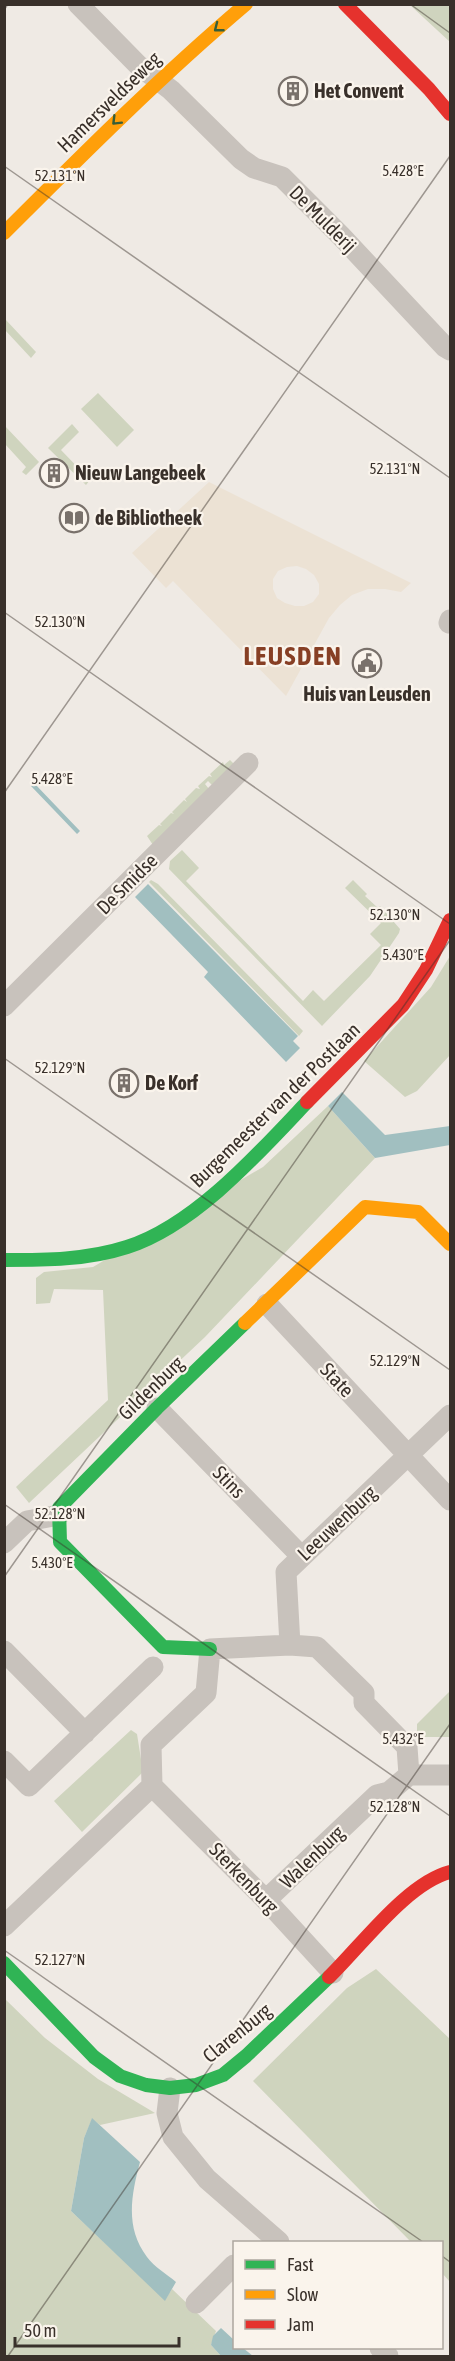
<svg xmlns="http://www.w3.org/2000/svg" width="455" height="2361" font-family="'Asap Condensed',sans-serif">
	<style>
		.green { fill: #cfd4be }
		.plaza { fill: #ece2d4; fill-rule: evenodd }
		.water { fill: #a1bfc0 }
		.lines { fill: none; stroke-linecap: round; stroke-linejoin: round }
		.street { stroke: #c8c2bc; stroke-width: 21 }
		.fast { stroke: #30b455; stroke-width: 14 }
		.slow { stroke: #ff9f0a; stroke-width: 14 }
		.jam { stroke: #e5322d; stroke-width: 14 }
		.oneway { stroke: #365e39 }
		.ticks { fill: none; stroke: #39302a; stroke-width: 1.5; stroke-opacity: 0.45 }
		.labels { text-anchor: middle; stroke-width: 4.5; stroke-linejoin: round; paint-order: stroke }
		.poi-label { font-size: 20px; font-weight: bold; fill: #39302a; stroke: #faf4ec; text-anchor: start }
		.street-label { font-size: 20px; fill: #39302a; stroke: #faf4ec }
		.district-label { font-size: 26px; font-weight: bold; letter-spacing: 1.5px; fill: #873f24; stroke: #faf4ec }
		.ticks-label { font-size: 15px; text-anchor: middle; fill: #39302a; stroke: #faf4ec; stroke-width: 4.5; stroke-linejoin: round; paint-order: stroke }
	</style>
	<rect width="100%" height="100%" fill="#efeae4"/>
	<!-- green -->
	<path class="green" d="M410,5H450V42Z
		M5,319L36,352L31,358L5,330Z
		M98,393L134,430L117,447L81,409Z
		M72,424L79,432L61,450L90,480L86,485L48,448Z
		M5,426L39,462L26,475L22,472L26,467L5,444Z
		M230,760L235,765L213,786L208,781L205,784L209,789L153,845L147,836L159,825L162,826L160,824L171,813L174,814L172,812L184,800L187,802L185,799L196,788L200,789L198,786L209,776L212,777L210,774L223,762L224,765Z
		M182,850L199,868L186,881L303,1001L313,990L324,1001L381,945L370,934L381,923L345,888L353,880L367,894L365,896L378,908L380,906L400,929L399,933L370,976L322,1026L169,869L170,861Z
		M151,880L158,884L303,1031L299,1036L149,882Z
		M450,956V1055L417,1091L405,1097L364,1061L431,987Z
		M328,1106L375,1158L205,1337L29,1503L16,1487L108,1400L103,1290L54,1289L50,1303L36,1304V1278L44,1272L93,1267L263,1167Z
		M450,1691V1737H417V1724Z
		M131,1730L137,1734L143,1772L82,1832L54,1801Z
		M376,1969L450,2039V2282L442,2273V2242H411L253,2081L347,1988Z
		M4,1998L45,2038L98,2079L155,2113L100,2125L92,2119L84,2138L71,2211L165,2300L172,2289L216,2331L211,2345L221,2356H5Z"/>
	<!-- plaza -->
	<path class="plaza" d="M209,482L411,583L401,592L385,589H368L352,595L340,605L329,618L286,696L173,581L166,588L132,553ZM297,566L306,569L314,575L319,584V594L313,602L304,606H295L285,603L277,598L273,589V579L278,571L287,567Z"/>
	<!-- water -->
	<path class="water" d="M34,783L80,831L77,834L31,786Z
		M148,884L298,1036L293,1041L300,1048L286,1062L204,977L208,972L135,897Z
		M342,1092L385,1135L450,1126V1145L375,1158L328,1106Z
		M92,2118L140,2162C131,2196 125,2228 147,2257C154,2267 167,2274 176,2282L165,2301L71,2211L84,2138Z
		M221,2328L234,2340V2348H243L253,2356H221L211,2345L213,2336Z"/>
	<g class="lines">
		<!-- street -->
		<path class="street" d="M78,4L138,65L171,90L241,159L254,168L282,177L341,236L445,347L450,350
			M449,623L450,620
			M4,1006L248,763
			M267,1304L450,1500
			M157,1408L301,1556
			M4,1543L27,1521L59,1515
			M290,1645L317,1647L364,1693V1703L407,1747L409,1775
			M4,1651L85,1733
			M4,1761L29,1786L153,1667
			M152,1786L266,1900L333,1973
			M266,1900L377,1795L389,1792L409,1775H450
			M4,1926L152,1786L151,1745L206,1693L210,1649L290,1645L286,1572L450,1415
			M170,2088L167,2113L173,2137L207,2179L279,2242
			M196,2303L234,2265
			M380,2348L388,2356"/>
		<!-- fast -->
		<path class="fast" d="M4,1260C45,1260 87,1260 127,1247C194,1226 259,1153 307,1102
			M210,1649L163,1647L60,1542L59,1508L157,1408L245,1323
			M4,1963L94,2057L120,2076L146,2085L170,2088L196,2085L223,2075L246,2056L329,1977"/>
		<!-- slow -->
		<path class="slow" d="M4,233C83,154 161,76 246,4
			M245,1323L365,1207L418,1212L450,1244"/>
		<!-- jam -->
		<path class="jam" d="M345,4L429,89L450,114
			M307,1102L403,1005L426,970L450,920
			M329,1977C361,1946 407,1883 450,1872"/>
	</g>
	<!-- one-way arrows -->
	<defs><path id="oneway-chevron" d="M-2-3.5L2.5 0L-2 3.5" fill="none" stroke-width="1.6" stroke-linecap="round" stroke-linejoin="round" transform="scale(1.5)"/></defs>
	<g class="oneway">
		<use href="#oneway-chevron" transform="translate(218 28) rotate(142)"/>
		<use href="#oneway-chevron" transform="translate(116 121) rotate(135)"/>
	</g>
	<!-- ticks -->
	<path class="ticks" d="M410,4L450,33M4,10L8,4M4,166L450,478M4,612L450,924M4,793L450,156M4,1058L450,1370M4,1504L450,1816M4,1577L450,940M4,1950L423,2242M442,2256L450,2262M8,2356L450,1724"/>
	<!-- icons -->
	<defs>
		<g id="building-ring" transform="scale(1.5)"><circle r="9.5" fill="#faf4ec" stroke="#79716b" stroke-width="1.5"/><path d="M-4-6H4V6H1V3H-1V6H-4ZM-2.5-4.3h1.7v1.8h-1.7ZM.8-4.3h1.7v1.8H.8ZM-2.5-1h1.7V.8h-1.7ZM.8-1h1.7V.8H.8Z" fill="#79716b"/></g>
		<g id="library-ring" transform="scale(1.5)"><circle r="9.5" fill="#faf4ec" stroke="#79716b" stroke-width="1.5"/><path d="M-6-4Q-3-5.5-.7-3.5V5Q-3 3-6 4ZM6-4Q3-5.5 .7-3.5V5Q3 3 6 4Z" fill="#79716b"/></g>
		<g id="civic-ring" transform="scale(1.5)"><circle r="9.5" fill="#faf4ec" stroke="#79716b" stroke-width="1.5"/><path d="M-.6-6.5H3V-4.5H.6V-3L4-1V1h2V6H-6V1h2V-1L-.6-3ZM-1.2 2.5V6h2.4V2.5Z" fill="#79716b"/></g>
	</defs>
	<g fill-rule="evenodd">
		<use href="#building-ring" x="293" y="91"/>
		<use href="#building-ring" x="54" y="473"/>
		<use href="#library-ring" x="74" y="518"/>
		<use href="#civic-ring" x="367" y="663"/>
		<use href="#building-ring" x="124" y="1083"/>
	</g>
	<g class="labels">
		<!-- poi labels -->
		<g class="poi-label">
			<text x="314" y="98">Het Convent</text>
			<text x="75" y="480">Nieuw Langebeek</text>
			<text x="95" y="525">de Bibliotheek</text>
			<text x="367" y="701" text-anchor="middle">Huis van Leusden</text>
			<text x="145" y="1090">De Korf</text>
		</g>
		<!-- street labels -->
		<g class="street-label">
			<text transform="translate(109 102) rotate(-44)" y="7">Hamersveldseweg</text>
			<text transform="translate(323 219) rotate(45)" y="7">De Mulderij</text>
			<text transform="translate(127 884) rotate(-45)" y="7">De Smidse</text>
			<text transform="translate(275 1105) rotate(-44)" y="7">Burgemeester van der Postlaan</text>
			<text transform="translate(337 1380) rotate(47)" y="7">State</text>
			<text transform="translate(151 1388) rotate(-44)" y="7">Gildenburg</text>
			<text transform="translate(229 1482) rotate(46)" y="7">Stins</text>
			<text transform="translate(337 1523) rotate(-43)" y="7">Leeuwenburg</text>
			<text transform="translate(312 1857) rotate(-44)" y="7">Walenburg</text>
			<text transform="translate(244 1878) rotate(46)" y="7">Sterkenburg</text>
			<text transform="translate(237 2033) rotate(-39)" y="7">Clarenburg</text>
		</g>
		<!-- district labels -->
		<g class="district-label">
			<text x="293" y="665">LEUSDEN</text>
		</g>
	</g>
	<g class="ticks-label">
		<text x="403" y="176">5.428°E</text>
		<text x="60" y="181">52.131°N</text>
		<text x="395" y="474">52.131°N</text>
		<text x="60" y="627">52.130°N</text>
		<text x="52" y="784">5.428°E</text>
		<text x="395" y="920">52.130°N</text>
		<text x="403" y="960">5.430°E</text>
		<text x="60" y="1073">52.129°N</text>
		<text x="395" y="1366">52.129°N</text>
		<text x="60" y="1519">52.128°N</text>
		<text x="52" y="1568">5.430°E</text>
		<text x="403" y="1744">5.432°E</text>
		<text x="395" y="1812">52.128°N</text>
		<text x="60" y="1965">52.127°N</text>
	</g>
	<!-- border -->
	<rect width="455" height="2361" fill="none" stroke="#39302a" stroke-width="12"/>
	<!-- legend -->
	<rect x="233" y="2241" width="210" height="108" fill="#faf4ec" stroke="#ada69e" stroke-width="1.5"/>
	<rect x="245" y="2260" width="30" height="9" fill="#30b455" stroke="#ada69e" stroke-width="1.5"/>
	<text x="287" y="2271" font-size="18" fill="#39302a">Fast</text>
	<rect x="245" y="2290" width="30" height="9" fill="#ff9f0a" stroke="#ada69e" stroke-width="1.5"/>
	<text x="287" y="2301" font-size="18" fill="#39302a">Slow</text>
	<rect x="245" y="2320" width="30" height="9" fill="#e5322d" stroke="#ada69e" stroke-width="1.5"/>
	<text x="287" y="2331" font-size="18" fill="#39302a">Jam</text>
	<!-- scale -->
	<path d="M15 2337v9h164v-9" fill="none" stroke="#39302a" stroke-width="3"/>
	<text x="24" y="2337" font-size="18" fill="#39302a" stroke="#faf4ec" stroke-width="4.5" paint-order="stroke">50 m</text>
</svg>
